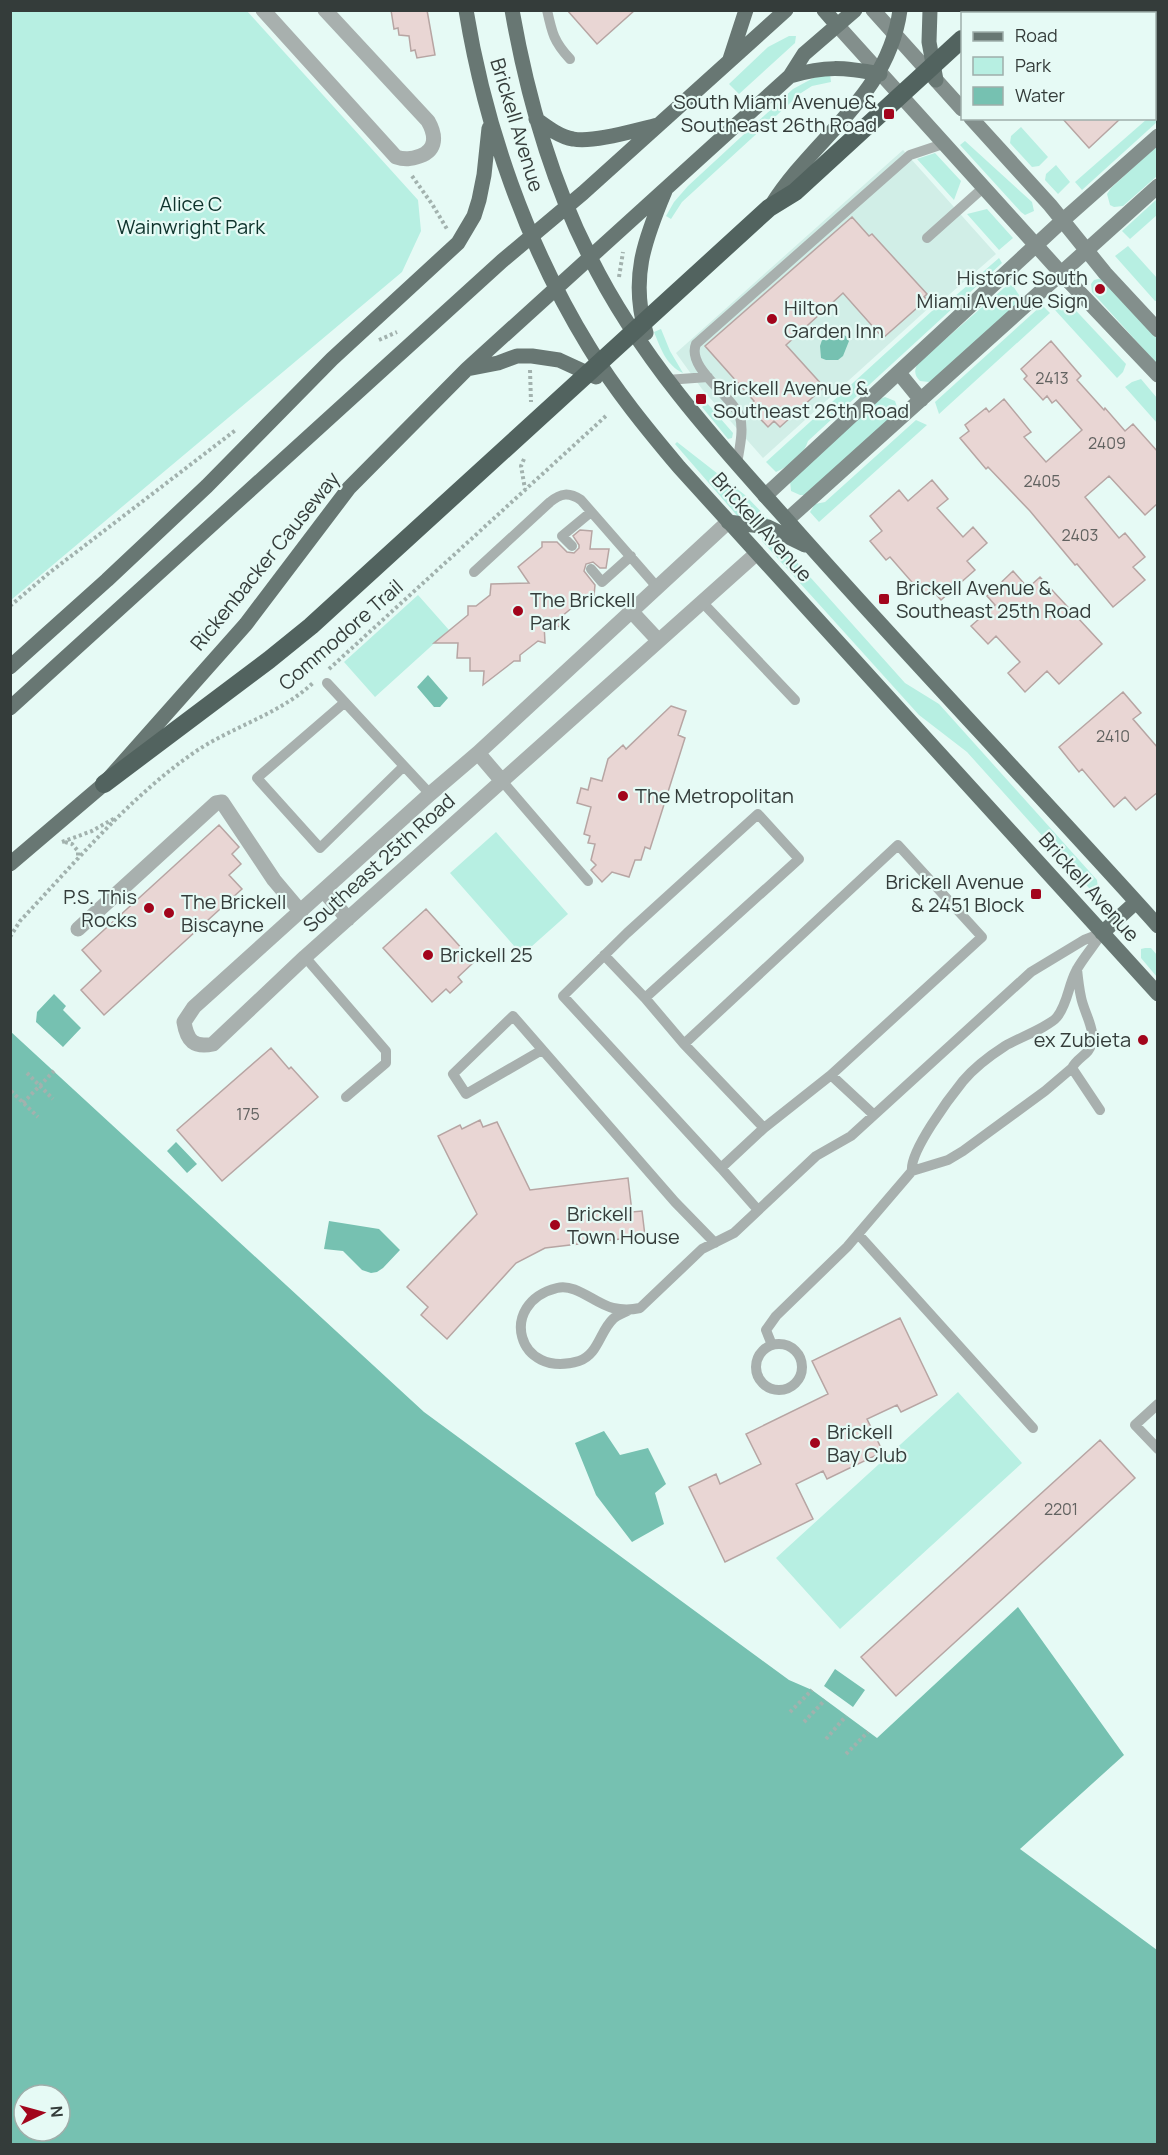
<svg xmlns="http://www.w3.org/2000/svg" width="1168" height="2155" font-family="Manrope,sans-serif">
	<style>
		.built { fill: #d1eee7 }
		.green { fill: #b7efe2 }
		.water { fill: #76c1b1; fill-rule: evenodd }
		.building { fill: #e9d6d4; stroke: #b7a5a3; stroke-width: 1.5 }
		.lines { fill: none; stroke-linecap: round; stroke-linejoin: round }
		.path { stroke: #a2b2ae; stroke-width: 4; stroke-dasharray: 3 3; stroke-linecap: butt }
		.lane { stroke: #a8b0ae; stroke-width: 10 }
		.street { stroke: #a8b0ae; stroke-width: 15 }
		.secondary { stroke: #838f8c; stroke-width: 15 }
		.primary { stroke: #687773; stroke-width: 15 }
		.highway { stroke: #52635f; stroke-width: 18 }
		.poi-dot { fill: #a2051c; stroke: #e6faf5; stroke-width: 2 }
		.labels { text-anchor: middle; stroke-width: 4.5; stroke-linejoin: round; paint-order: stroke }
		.number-label { font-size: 16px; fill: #616260 }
		.poi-label { font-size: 20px; fill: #343c3a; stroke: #e6faf5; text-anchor: start }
		.street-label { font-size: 20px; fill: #343c3a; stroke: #e6faf5 }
		.park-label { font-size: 20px; fill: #0e332c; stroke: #e6faf5 }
	</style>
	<rect width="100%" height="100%" fill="#e6faf5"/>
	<!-- built -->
	<path class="built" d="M903,150L996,254L943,300L932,305L763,458L702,389L676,353Z"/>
	<!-- green -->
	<path class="green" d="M11,10L247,11L418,200L421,231L402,272L11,600Z
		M789,36H796L795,43L739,94L729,84L768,47Z
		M830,74L831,82L812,86L801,93L682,202L671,219L666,216L674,202L688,186L793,89L817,76Z
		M1157,109V122L1082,190L1075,182L1147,119L1154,118L1155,112Z
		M1021,127L1048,157L1039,166L1032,167L1010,143L1011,136Z
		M965,141L1032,202L1034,211L1025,215L1021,212L960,145Z
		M1157,146V176L1123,206L1114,207L1110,205L1107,194L1111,188Z
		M935,153L961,181L954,200L917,159Z
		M1056,165L1070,182L1058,194L1045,180L1046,174Z
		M1157,199V215L1130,239L1122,231Z
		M987,209L1013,238L999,250L967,214Z
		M1128,246L1157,278V301H1155L1115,256Z
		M999,258L1002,263L808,441C804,455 790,466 776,472L766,462L932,311L946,304Z
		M1102,278L1157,338V364L1092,292L1091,284L1094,280Z
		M1009,285L1013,286L1019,295L1016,305L933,380L929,382L920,381C914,375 914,370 918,363L1004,288Z
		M1066,300L1126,364L1123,372L1117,378L1055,310Z
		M1042,305L1050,313L939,414L935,402Z
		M661,329L670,351L683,373C666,365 661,349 654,332Z
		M1141,379L1157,398V423L1125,387L1132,382Z
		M885,397L895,401L898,410L895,416L804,495H800L791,491L790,481L880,399Z
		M707,403L733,433L732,438L728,439L702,407Z
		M916,420L927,425L819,522L810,512L815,504L825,502Z
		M677,442L745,495L772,523L740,519L675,444Z
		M766,537L785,549L905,683L939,704L1097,880L1098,888L1094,890L1089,888L967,752L919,715L762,541V538Z
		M418,595L449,630L375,697L344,662Z
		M496,832L568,914L522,955L450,873Z
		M1145,948H1151L1157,955V977L1141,958V949Z
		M958,1392L1022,1463L840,1629L776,1558Z"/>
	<!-- water -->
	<path class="water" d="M837,333C844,334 846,335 849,341L843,356L838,360H826L821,358L820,346L822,340Z
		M428,675L448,698L440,707H434L417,687Z
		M54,994L66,1006L63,1010L81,1028L63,1047L36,1022L37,1012Z
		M10,1031L424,1412L789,1680L812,1690L877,1738L1018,1607L1124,1755L1020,1849L1157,1950V2144H11ZM24,2095H60V2131H24Z
		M176,1142L197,1164L187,1173L167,1151Z
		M329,1221L379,1229L400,1250L383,1268L377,1272L371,1273L362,1270L343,1251L324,1249Z
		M604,1431L620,1455L648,1448L666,1484L655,1493L664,1524L632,1542L596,1495L575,1443Z
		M835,1669L865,1690L853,1707L824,1686Z"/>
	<!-- building -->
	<path class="building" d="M391,10H427L435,55L417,58L415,50L411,51L409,36L399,35L398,28L394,29Z
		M567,10H635L597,44Z
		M1062,118H1121L1089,148Z
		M852,217L869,236L872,234L927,294L924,297L927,299L883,338L843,293L786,345L824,387L780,427L774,421L768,427L749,407L754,401L705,346Z
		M1051,341L1081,376L1077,380L1104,410L1105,408L1125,431L1133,424L1158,452V503L1145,515L1109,476L1085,497L1119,538L1125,533L1145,557L1133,567L1145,580L1113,607L1077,564L1075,565L1030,511L988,467L986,469L960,438L969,431L965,425L986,408L989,412L1004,399L1031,432L1024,437L1046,462L1082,430L1056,400L1052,403L1047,396L1043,400L1024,379L1027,376L1021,369Z
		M932,480L948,499L937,508L963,537L973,527L987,543L967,561L975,570L941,600L931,589L924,596L890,557L886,560L870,541L882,531L870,516L899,490L908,501Z
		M580,530L592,531L590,549H609L606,568H600L593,562L586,564L584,571L595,585L594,596H586L561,617V627L544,623L545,643L538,641L520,655V661H514L483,685L484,671H470V658H457L458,643H434L468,615V606H476L490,595L491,584L529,583L518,567L542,547V542H557L567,552L574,553L579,548V545L573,536Z
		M1013,571L1028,588L1040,577L1102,644L1059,684L1047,671L1025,692L1008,673L1020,662L996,636L988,644L971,626L995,605L987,596Z
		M1123,692L1141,713L1133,719L1158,748V792L1136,810L1125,797L1114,807L1082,769L1079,772L1059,747Z
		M671,706L686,711L678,735L685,738L650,849L645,847L641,860H635L629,877L612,872L602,882L591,870L596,865L591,860L595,844L588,843L590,836L584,834L591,807L577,803L581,788L588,790L591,778L602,781L608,759L623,745L626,749Z
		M219,825L239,847L232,854L241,864L229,875L242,889L104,1015L81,990L101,971L82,950Z
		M426,909L474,962L458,977L462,982L450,993L446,989L432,1002L383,948Z
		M271,1048L289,1069L291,1067L318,1097L222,1181L177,1130Z
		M480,1120L483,1127L497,1122L530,1190L628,1178L632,1212L642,1211L645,1236L545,1248L516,1263L447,1339L421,1315L428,1307L407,1287L477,1214L438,1136L460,1125L462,1129Z
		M900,1318L937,1395L901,1412L897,1405L867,1419L883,1452L827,1479L823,1471L796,1484L813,1519L725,1562L689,1487L716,1474L720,1484L761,1464L746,1434L828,1394L812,1361Z
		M1100,1440L1135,1478L896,1696L861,1657Z"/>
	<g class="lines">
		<!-- path -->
		<path class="path" d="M412,176L432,204L447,229
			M619,277L623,252
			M379,340L397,332
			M530,370L531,402
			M524,459L521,466L525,489
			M10,606L49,573L237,429
			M329,669L607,415
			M62,842L92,831L115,818
			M65,842L72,844L78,851V859
			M10,937L20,921C74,864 125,802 189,756C229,727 278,716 314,682
			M27,1073L53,1099
			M11,1091L38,1117
			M23,1103L54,1071
			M790,1712L812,1690
			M804,1722L825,1700
			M826,1739L846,1716
			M846,1754L868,1732"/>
		<!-- lane -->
		<path class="lane" d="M547,10C552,33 554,42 570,59
			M927,238L983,188
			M667,380L708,377
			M737,464C739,450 744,431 740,417C732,395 686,368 696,344L910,155L943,144
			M572,546L562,536L591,512
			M591,569L602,582L631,556
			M474,572L550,502C561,493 569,492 581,500L657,587
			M702,602L795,700
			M327,683L430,794
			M344,703L257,778L320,848L404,766
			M502,781L588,881
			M604,955L645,998
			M305,957L386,1051V1063L346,1097
			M1077,969C1078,979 1079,988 1081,997C1084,1014 1100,1035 1088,1051C1083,1057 1076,1060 1072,1068L1100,1110
			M684,1044L764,1128
			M542,1050L466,1094L453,1074L513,1016L675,1202L715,1243
			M831,1075L982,937L898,845L684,1044L645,998L799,859L758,814L627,933L563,996L721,1168L764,1128L831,1075L874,1115
			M721,1168L758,1210
			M912,1171C909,1152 950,1097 963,1081C974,1068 991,1055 1005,1046C1018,1038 1049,1027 1057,1017C1068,1003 1068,986 1076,971C1083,958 1094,946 1102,933
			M858,1234L1033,1428
			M629,1310C624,1313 617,1315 613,1319C600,1331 598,1355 579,1361C517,1380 497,1303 557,1288C576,1283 595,1304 613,1308C622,1310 631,1310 640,1308L702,1249L734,1233L816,1156L851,1136L1031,972L1084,940L1102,933
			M756 1367a23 23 0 1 1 46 0a23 23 0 1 1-46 0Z
			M772,1345L766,1330L776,1316L847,1247L912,1171L948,1160L963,1151L1045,1091L1072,1068
			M1158,1404L1135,1425L1158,1449"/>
		<!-- street -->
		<path class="street" d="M263,10L396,157C405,160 411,159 420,156C437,150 436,135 428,121L325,10
			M728,522L478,753L430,794L194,1007L184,1022C187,1041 194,1048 213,1044L305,957L757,553
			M631,611L658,640
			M478,753L502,781
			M324,891L348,919
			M78,929L216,803L222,802L274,880L301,912"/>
		<!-- secondary -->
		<path class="secondary" d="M873,10L962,109
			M837,25L1061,273L1158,375
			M971,118L1050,205L1105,273L1158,330
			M899,373L921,400
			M765,496L1062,221L1158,136
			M787,520L1158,186"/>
		<!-- primary -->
		<path class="primary" d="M466,10C485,127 527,246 589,347C615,390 647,429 679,467L1158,994
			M512,10C527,95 550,178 589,255C638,355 713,438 787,520C908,657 1035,789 1158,926
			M824,10L837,25
			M930,10L929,42L936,80
			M730,59L746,10
			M790,76C826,66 842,67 880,74
			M536,119C547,127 560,137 573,139C594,143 636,130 658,125
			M771,206C814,137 888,97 900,10
			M646,333C630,279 644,241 665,191
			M467,369L498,363L517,356H532L559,360L596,377
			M728,522L768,527L805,545
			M10,667L107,580L207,486L332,359L458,243L474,216L479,200L484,175L489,128
			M10,708L502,261L583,193L786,10
			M10,864L104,784L246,624L349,488L467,369L790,76L804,54L855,10
			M1102,933L1136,902"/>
		<!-- highway -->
		<path class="highway" d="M991,14L994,10
			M104,784L269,660L311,626L769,208L795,192L962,39"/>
	</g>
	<!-- markers -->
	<g class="poi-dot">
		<rect x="883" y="108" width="12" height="12" rx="3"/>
		<circle cx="1100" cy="289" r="6"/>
		<circle cx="772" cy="319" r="6"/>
		<rect x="695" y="393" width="12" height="12" rx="3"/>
		<rect x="878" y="593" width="12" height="12" rx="3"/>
		<circle cx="518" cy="611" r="6"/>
		<circle cx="623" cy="796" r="6"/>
		<rect x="1030" y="888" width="12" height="12" rx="3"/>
		<circle cx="149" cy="908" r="6"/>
		<circle cx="169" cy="913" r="6"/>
		<circle cx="428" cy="955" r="6"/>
		<circle cx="1143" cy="1040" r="6"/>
		<circle cx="555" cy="1225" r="6"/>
		<circle cx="815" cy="1443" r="6"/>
	</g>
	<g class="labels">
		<!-- number labels -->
		<g class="number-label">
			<text x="1052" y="384">2413</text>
			<text x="1107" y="449">2409</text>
			<text x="1042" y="487">2405</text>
			<text x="1080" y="541">2403</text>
			<text x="1113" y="742">2410</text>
			<text x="248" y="1120">175</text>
			<text x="1061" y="1515">2201</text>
		</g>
		<!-- poi labels -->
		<g class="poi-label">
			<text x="877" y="109" text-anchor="end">South Miami Avenue &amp;<tspan x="877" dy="23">Southeast 26th Road</tspan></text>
			<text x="1088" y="285" text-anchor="end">Historic South<tspan x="1088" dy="23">Miami Avenue Sign</tspan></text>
			<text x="784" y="315">Hilton<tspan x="784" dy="23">Garden Inn</tspan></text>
			<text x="713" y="395">Brickell Avenue &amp;<tspan x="713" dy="23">Southeast 26th Road</tspan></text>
			<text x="896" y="595">Brickell Avenue &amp;<tspan x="896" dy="23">Southeast 25th Road</tspan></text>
			<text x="530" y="607">The Brickell<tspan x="530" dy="23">Park</tspan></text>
			<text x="635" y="803">The Metropolitan</text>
			<text x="1024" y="889" text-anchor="end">Brickell Avenue<tspan x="1024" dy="23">&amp; 2451 Block</tspan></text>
			<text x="137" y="904" text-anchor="end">P.S. This<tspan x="137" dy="23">Rocks</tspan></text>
			<text x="181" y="909">The Brickell<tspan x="181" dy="23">Biscayne</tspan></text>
			<text x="440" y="962">Brickell 25</text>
			<text x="1131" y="1047" text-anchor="end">ex Zubieta</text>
			<text x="567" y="1221">Brickell<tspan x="567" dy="23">Town House</tspan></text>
			<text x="827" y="1439">Brickell<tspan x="827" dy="23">Bay Club</tspan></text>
		</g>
		<!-- street labels -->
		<g class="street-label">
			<text transform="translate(517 125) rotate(73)" y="7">Brickell Avenue</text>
			<text transform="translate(762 527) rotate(48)" y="7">Brickell Avenue</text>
			<text transform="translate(265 561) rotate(-51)" y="7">Rickenbacker Causeway</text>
			<text transform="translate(341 635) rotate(-41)" y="7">Commodore Trail</text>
			<text transform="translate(379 863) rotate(-42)" y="7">Southeast 25th Road</text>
			<text transform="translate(1089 887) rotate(48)" y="7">Brickell Avenue</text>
		</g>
		<!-- park labels -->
		<g class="park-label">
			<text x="191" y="211">Alice C<tspan x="191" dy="23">Wainwright Park</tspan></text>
		</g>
	</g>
	<!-- border -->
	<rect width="1168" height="2155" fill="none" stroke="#343c3a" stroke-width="24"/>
	<!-- legend -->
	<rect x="961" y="12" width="195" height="108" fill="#e6faf5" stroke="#9faeaa" stroke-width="1.5"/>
	<rect x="973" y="32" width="30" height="9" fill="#687773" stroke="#9faeaa" stroke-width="1.5"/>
	<text x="1015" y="42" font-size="18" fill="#343c3a">Road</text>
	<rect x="973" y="57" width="30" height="18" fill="#b7efe2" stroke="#9faeaa" stroke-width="1.5"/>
	<text x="1015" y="72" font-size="18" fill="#343c3a">Park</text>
	<rect x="973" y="87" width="30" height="18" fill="#76c1b1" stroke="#9faeaa" stroke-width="1.5"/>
	<text x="1015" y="102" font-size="18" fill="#343c3a">Water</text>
	<!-- north arrow -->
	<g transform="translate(42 2113) rotate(85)"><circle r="28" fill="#e6faf5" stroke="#9faeaa" stroke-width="1.5"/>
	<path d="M0-4.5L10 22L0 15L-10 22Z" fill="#a2051c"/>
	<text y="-9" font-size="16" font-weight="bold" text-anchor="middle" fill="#343c3a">N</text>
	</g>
</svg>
